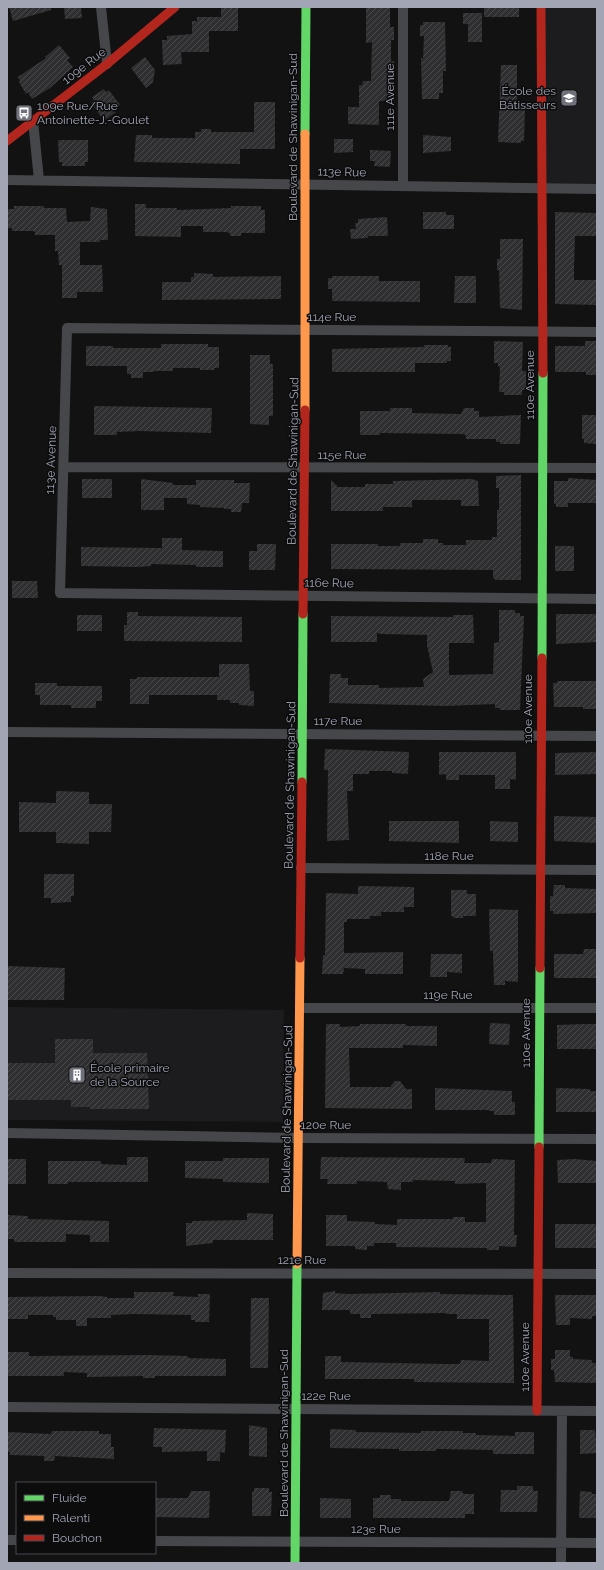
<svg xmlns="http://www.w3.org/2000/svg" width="604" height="1570" font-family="Raleway,sans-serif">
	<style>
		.built { fill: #1c1c1e }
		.building { fill: url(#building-hatch) }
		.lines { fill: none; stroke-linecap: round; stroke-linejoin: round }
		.street { stroke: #46474b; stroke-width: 10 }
		.fast { stroke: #63d668; stroke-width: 9 }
		.slow { stroke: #ff974d; stroke-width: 9 }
		.jam { stroke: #b3261e; stroke-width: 9 }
		.labels { text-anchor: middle; stroke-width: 3; stroke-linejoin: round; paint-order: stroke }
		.street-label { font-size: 12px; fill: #a1a5b4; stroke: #0c0c0d }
		.poi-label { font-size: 12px; fill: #a1a5b4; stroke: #0c0c0d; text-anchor: start }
	</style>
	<defs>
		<pattern id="building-hatch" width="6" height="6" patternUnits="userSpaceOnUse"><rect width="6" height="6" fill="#2f2f31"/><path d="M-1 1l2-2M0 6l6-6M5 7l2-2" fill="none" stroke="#4a4a4c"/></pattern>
	</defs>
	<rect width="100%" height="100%" fill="#121212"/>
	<!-- built -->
	<path class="built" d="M541,7H597V189H540Z
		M7,1007L284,1010L283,1122L7,1120Z"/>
	<!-- building -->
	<path class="building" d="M9,7H51V10L13,21Z
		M64,7H81L82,18L65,19Z
		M221,7H238V31H209V52H181L182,64L163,65L162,40H167V36L192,34V21H197V17H221Z
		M366,7H390V27H394V40H391V61H394V72H391V95H388V101H379V125L348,124V107H359V85H362L363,81H371L372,42L366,43Z
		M484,7H519V17H484Z
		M463,13H482V42H468V24H463Z
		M423,22H445L446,71H443V93H439V99H422L421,58L423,59L424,36H420V25H423Z
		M59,45L70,58L67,60L73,67L50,88L32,99L28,92L26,94L19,82L20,81L18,77L46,58L45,57Z
		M145,57L155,70L153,82L146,88L131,68Z
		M501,65H517V103H521V108H525L524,141H521V143L498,142Z
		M104,89L106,92L109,90L120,105L114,110L116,112L105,120L103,117L102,118L91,103L94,100L92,97Z
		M254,102H275V149H240V164L134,162L136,135H152V138H195V132H201V129H211V132H254Z
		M423,135L451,137V151L423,153Z
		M334,139H353V152L334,153Z
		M58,140H88V162H85V166H62V162H59Z
		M370,150L391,151L390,167L374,166L375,161H370Z
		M135,204H146V208H177V210L231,208V206H261V210H265V233H241V236H230V233L226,232H203V226H181V237L135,236Z
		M14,206H44V208H66L67,222L90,221L91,207L107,209L108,240H100V242H80V265H102L103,292H77V298H62V265H59L58,251H55V235H35V232L33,231H12V228H8V209H14Z
		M423,212H446V215H454V229H423Z
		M555,212L597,213V236H575L574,267V280H596L597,282V305L555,304Z
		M387,217L388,236H368V238L351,239L350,229H356L355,223H358V219Z
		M500,239H523L522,310L500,308L499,270H497V259H500Z
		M194,273L213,274V277L281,276V299L162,300V282H191V277H194Z
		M332,276H379V281H420V302L332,301V289H328V278H332Z
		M455,276H476V303H454Z
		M494,341L523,342L522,371H526V390H522V395H504V392H499L500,367L498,366V363H494Z
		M585,341H597V375H586V372H555V346H585Z
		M161,344H208V347H219V368H214V370H200V368H173V371H154V372H143V378H131V374H127V366H86V346H113V348H161Z
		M424,345H448V347H451V361H447V363H415V372H332V349L424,347Z
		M250,355H270V364H273V416H269V425L250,424Z
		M94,406L212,408L211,433L139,431L117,432V435H94Z
		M390,408H412V413L461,414L464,408H474V411H479V417L521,415L520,444H500V442H496V439H466V435L461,434L380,433V435H360V411H390Z
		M582,415H597V444L584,443V439H582Z
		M521,475V580H496L493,578V570L331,569V544H378V546H400V543H423V539H438V543H443V545H466V540H492V537H497V510H499V488H496V476Z
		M568,478L597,480V503H568V507H556V504H554V481H568Z
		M82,479H112V498H82Z
		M141,479L173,483V485H196V480H234V483H250L249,503H242L241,512H231V509H224V508L200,507V505L187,504V498H164V510H141Z
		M472,479L478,481L479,506H461V500H412V507H383V511H331V480L338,487H365V484H393V481Z
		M162,538H182V550L223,551V567H196V565L151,564V566L138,567L81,566V547L162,548Z
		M257,544H276L275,570H249V551H257Z
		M555,546H574V571H555Z
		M12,581H37L38,598H12Z
		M499,610H515V613H520V616H524L520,710H500V708H495V704L446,706L329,703L330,674H341V678H348V685H379V688L424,687L423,679L433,672L427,645V635L382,634L377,633V642H331V616L453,617V615H473L474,643H449V675L493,674L494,643L499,642Z
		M127,612H138V616L242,617V642L124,641V625H127Z
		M556,614H597V642L556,644Z
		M77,615H102V631H77Z
		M219,664H249L250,691H254V706L239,705V703H230V700H217V695H149V704H130V679H137V677H219Z
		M557,681H597V709H583V707H554L553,683H557Z
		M35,683H57V686H102V701H96V708H71V705H40V695H35Z
		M325,749L409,752L408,774L392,773V771H369V774H353V791H347L349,840L327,841L328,770H324Z
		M439,752H516V780L510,779V789H495V775H459V780H446V774L439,775Z
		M597,752V774L555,775V753Z
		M56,791L89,792V804H112L111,832H89V844L56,843V832H19V802L56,803Z
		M554,816L597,817V843L554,841Z
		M389,821H459V843L389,841Z
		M490,821L518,822V842L490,841Z
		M44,874H74V896H71V902L51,903V898H44Z
		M554,885H565V888L597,889V913L553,914V911H550V896H553Z
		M358,886L414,887V907H404V912H381V916H370V919H347V922H344V953L403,952V974H365V969L344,968L343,974H322L323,955H325L326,893L358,894Z
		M451,890H467V894H476V916H463V918H453V916H451Z
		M489,909L518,910V982L505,981V985H494L493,951H490Z
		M584,949H596L597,978H554V954H583Z
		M431,954H462V973L447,972V977H430Z
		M7,966L65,968L64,1000H7Z
		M490,1023L510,1024L509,1045L489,1044Z
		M326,1024H340V1027L360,1026V1024H406V1026H437V1046L403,1045V1048H349L350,1087H390L395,1081H400L406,1089H412V1109L325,1108Z
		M584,1024H597V1049H557V1025Z
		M55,1039H93V1053H147L149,1109H90V1107H71V1100H7V1063H55Z
		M435,1088L512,1091V1102H515V1115H494V1111H489V1110H435Z
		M556,1088L590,1089V1091H597V1112H556Z
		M127,1157H148V1182H68V1184H48V1161H101V1164L127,1165Z
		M321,1157L465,1158L464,1163H491L492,1159L515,1160L514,1235H517L516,1247L499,1246V1250H487V1248L396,1247V1243H374V1246H367V1250L355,1249V1246H326V1215H347V1221L375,1222V1224L397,1225V1219H453V1217H465V1222H486V1183L455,1184V1181L413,1180V1182H401V1190L388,1189L387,1182L357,1181V1184H327L328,1179H320Z
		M223,1158H269V1183L223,1182V1179L185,1178V1161H223Z
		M7,1159H26V1184H7Z
		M575,1159L597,1161V1183H558L557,1160Z
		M247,1213L273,1214V1240H213V1243L186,1246V1223H192V1221L247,1220Z
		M7,1215L28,1216V1219L109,1221V1242H90V1235L66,1234V1242H14V1239H7Z
		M555,1224H595L597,1227V1248H555Z
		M335,1291V1293L348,1294L440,1292V1294L513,1295L514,1383L414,1382V1379H325V1356H341V1362L446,1364H460L461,1360L489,1361V1319H457V1314H446V1313L371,1314V1318H360V1314H350V1310H322L323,1293Z
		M134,1292H174L173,1296L198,1297V1294H210L209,1322H195V1320H191V1315L134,1314L111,1315V1318H87V1326H76V1320H56V1317H53V1315H28V1319H7V1297L99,1296L107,1297V1298H134Z
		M555,1295H597V1316H592V1319L570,1318V1325H556Z
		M251,1298H269L268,1368H250Z
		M555,1350H570V1357H573V1359L592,1360V1363H597V1383L555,1382L554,1370H551V1359H555Z
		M8,1352H29V1356L147,1355L188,1356V1358L226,1359V1376H155V1378H143V1376L87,1377V1373L64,1372V1376H8Z
		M249,1425L267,1428V1457L249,1456Z
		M154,1428L226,1430L225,1453L220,1452V1461H207V1451L162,1452V1447H153Z
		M330,1429L356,1430V1432L421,1433V1431H463V1433H476V1435L515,1436V1432H534V1454H493V1450L436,1449V1451H399V1449L330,1448Z
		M580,1430H595L597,1453L580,1454Z
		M52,1431H99V1434H111V1447H114V1459L55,1456L54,1461H44V1456L10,1455V1452H7V1432L51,1434Z
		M517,1486H533V1491H538L537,1512H500L501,1490H517Z
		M254,1488H269V1492H272L271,1516H252V1492H254Z
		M191,1491H210L209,1518L155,1517V1498H188Z
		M451,1491H462L463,1494H474V1514H465V1518H373V1498H380V1495H391V1499H401V1501H449Z
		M580,1491L592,1492V1494H597V1518H579Z
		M320,1498L351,1499V1518H320Z"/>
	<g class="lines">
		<!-- street -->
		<path class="street" d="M101,7L107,64
			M33,121L39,180
			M7,180L597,189
			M403,186V7
			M597,332L67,328L60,593L597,599
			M64,467L597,468
			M7,732L597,736
			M301,868L597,870
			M300,1008H597
			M7,1133L298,1138L597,1139
			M7,1273L597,1274
			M7,1407L597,1411
			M7,1540H17
			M155,1541L597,1543
			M561,1563L562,1411"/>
		<!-- fast -->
		<path class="fast" d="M305,134L306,7
			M542,658L543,373
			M302,782L303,614
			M539,1147L540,968
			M295,1563L297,1264"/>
		<!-- slow -->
		<path class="slow" d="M305,134V410
			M297,1264L300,958"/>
		<!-- jam -->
		<path class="jam" d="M541,7L543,373
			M7,141L107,64L175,7
			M303,614L305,410
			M300,958L302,782
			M540,968L542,658
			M537,1411L539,1147"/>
	</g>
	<!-- icons -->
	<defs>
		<g id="school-square" transform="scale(0.9)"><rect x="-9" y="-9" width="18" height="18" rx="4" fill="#6f727b" stroke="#0c0c0d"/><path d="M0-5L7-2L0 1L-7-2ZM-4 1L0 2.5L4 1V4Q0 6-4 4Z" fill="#fff"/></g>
		<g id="bus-square" transform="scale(0.9)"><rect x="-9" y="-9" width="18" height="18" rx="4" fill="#6f727b" stroke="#0c0c0d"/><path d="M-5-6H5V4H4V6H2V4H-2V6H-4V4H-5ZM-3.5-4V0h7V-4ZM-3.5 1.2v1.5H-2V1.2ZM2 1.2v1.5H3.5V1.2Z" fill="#fff"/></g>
		<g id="building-square" transform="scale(0.9)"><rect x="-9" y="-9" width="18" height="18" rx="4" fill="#6f727b" stroke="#0c0c0d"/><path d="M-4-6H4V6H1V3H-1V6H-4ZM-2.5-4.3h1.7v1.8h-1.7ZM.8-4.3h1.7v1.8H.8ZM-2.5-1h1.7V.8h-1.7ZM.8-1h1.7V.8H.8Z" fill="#fff"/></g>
	</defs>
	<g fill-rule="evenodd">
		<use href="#school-square" x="569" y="98"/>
		<use href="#bus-square" x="24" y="113"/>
		<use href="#building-square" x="77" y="1075"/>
	</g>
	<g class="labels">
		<!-- street labels -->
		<g class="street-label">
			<text transform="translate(84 66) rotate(-38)" y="4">109e Rue</text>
			<text transform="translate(390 97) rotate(-90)" y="4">111e Avenue</text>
			<text transform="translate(293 137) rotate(-90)" y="4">Boulevard de Shawinigan-Sud</text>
			<text transform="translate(342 172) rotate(1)" y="4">113e Rue</text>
			<text x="332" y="321">114e Rue</text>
			<text transform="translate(530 385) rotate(-90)" y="4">110e Avenue</text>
			<text x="342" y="459">115e Rue</text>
			<text transform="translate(51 460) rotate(-88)" y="4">113e Avenue</text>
			<text transform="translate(293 461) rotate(-89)" y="4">Boulevard de Shawinigan-Sud</text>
			<text transform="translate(329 583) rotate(1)" y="4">116e Rue</text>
			<text transform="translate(528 709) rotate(-90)" y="4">110e Avenue</text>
			<text x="338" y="725">117e Rue</text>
			<text transform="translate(290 785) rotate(-89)" y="4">Boulevard de Shawinigan-Sud</text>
			<text x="449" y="860">118e Rue</text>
			<text x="448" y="999">119e Rue</text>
			<text transform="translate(526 1033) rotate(-90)" y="4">110e Avenue</text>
			<text transform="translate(287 1109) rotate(-89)" y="4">Boulevard de Shawinigan-Sud</text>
			<text x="326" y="1129">120e Rue</text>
			<text x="302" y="1264">121e Rue</text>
			<text transform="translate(525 1357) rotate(-90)" y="4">110e Avenue</text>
			<text x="326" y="1400">122e Rue</text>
			<text transform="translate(284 1433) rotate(-90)" y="4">Boulevard de Shawinigan-Sud</text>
			<text x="376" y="1533">123e Rue</text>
		</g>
		<!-- poi labels -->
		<g class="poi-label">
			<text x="556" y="95" text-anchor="end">École des<tspan x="556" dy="14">Bâtisseurs</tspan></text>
			<text x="37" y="110">109e Rue/Rue<tspan x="37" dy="14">Antoinette-J.-Goulet</tspan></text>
			<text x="90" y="1072">École primaire<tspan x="90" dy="14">de la Source</tspan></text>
		</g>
	</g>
	<!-- border -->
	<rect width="604" height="1570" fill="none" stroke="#a1a5b4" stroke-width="16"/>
	<!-- legend -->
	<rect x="16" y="1482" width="140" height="72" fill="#0c0c0d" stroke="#484950"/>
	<rect x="24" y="1495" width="20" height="6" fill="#63d668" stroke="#484950"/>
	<text x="52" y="1502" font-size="12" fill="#a1a5b4">Fluide</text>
	<rect x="24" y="1515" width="20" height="6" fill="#ff974d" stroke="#484950"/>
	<text x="52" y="1522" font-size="12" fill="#a1a5b4">Ralenti</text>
	<rect x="24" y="1535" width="20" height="6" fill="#b3261e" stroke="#484950"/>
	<text x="52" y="1542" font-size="12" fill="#a1a5b4">Bouchon</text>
</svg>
